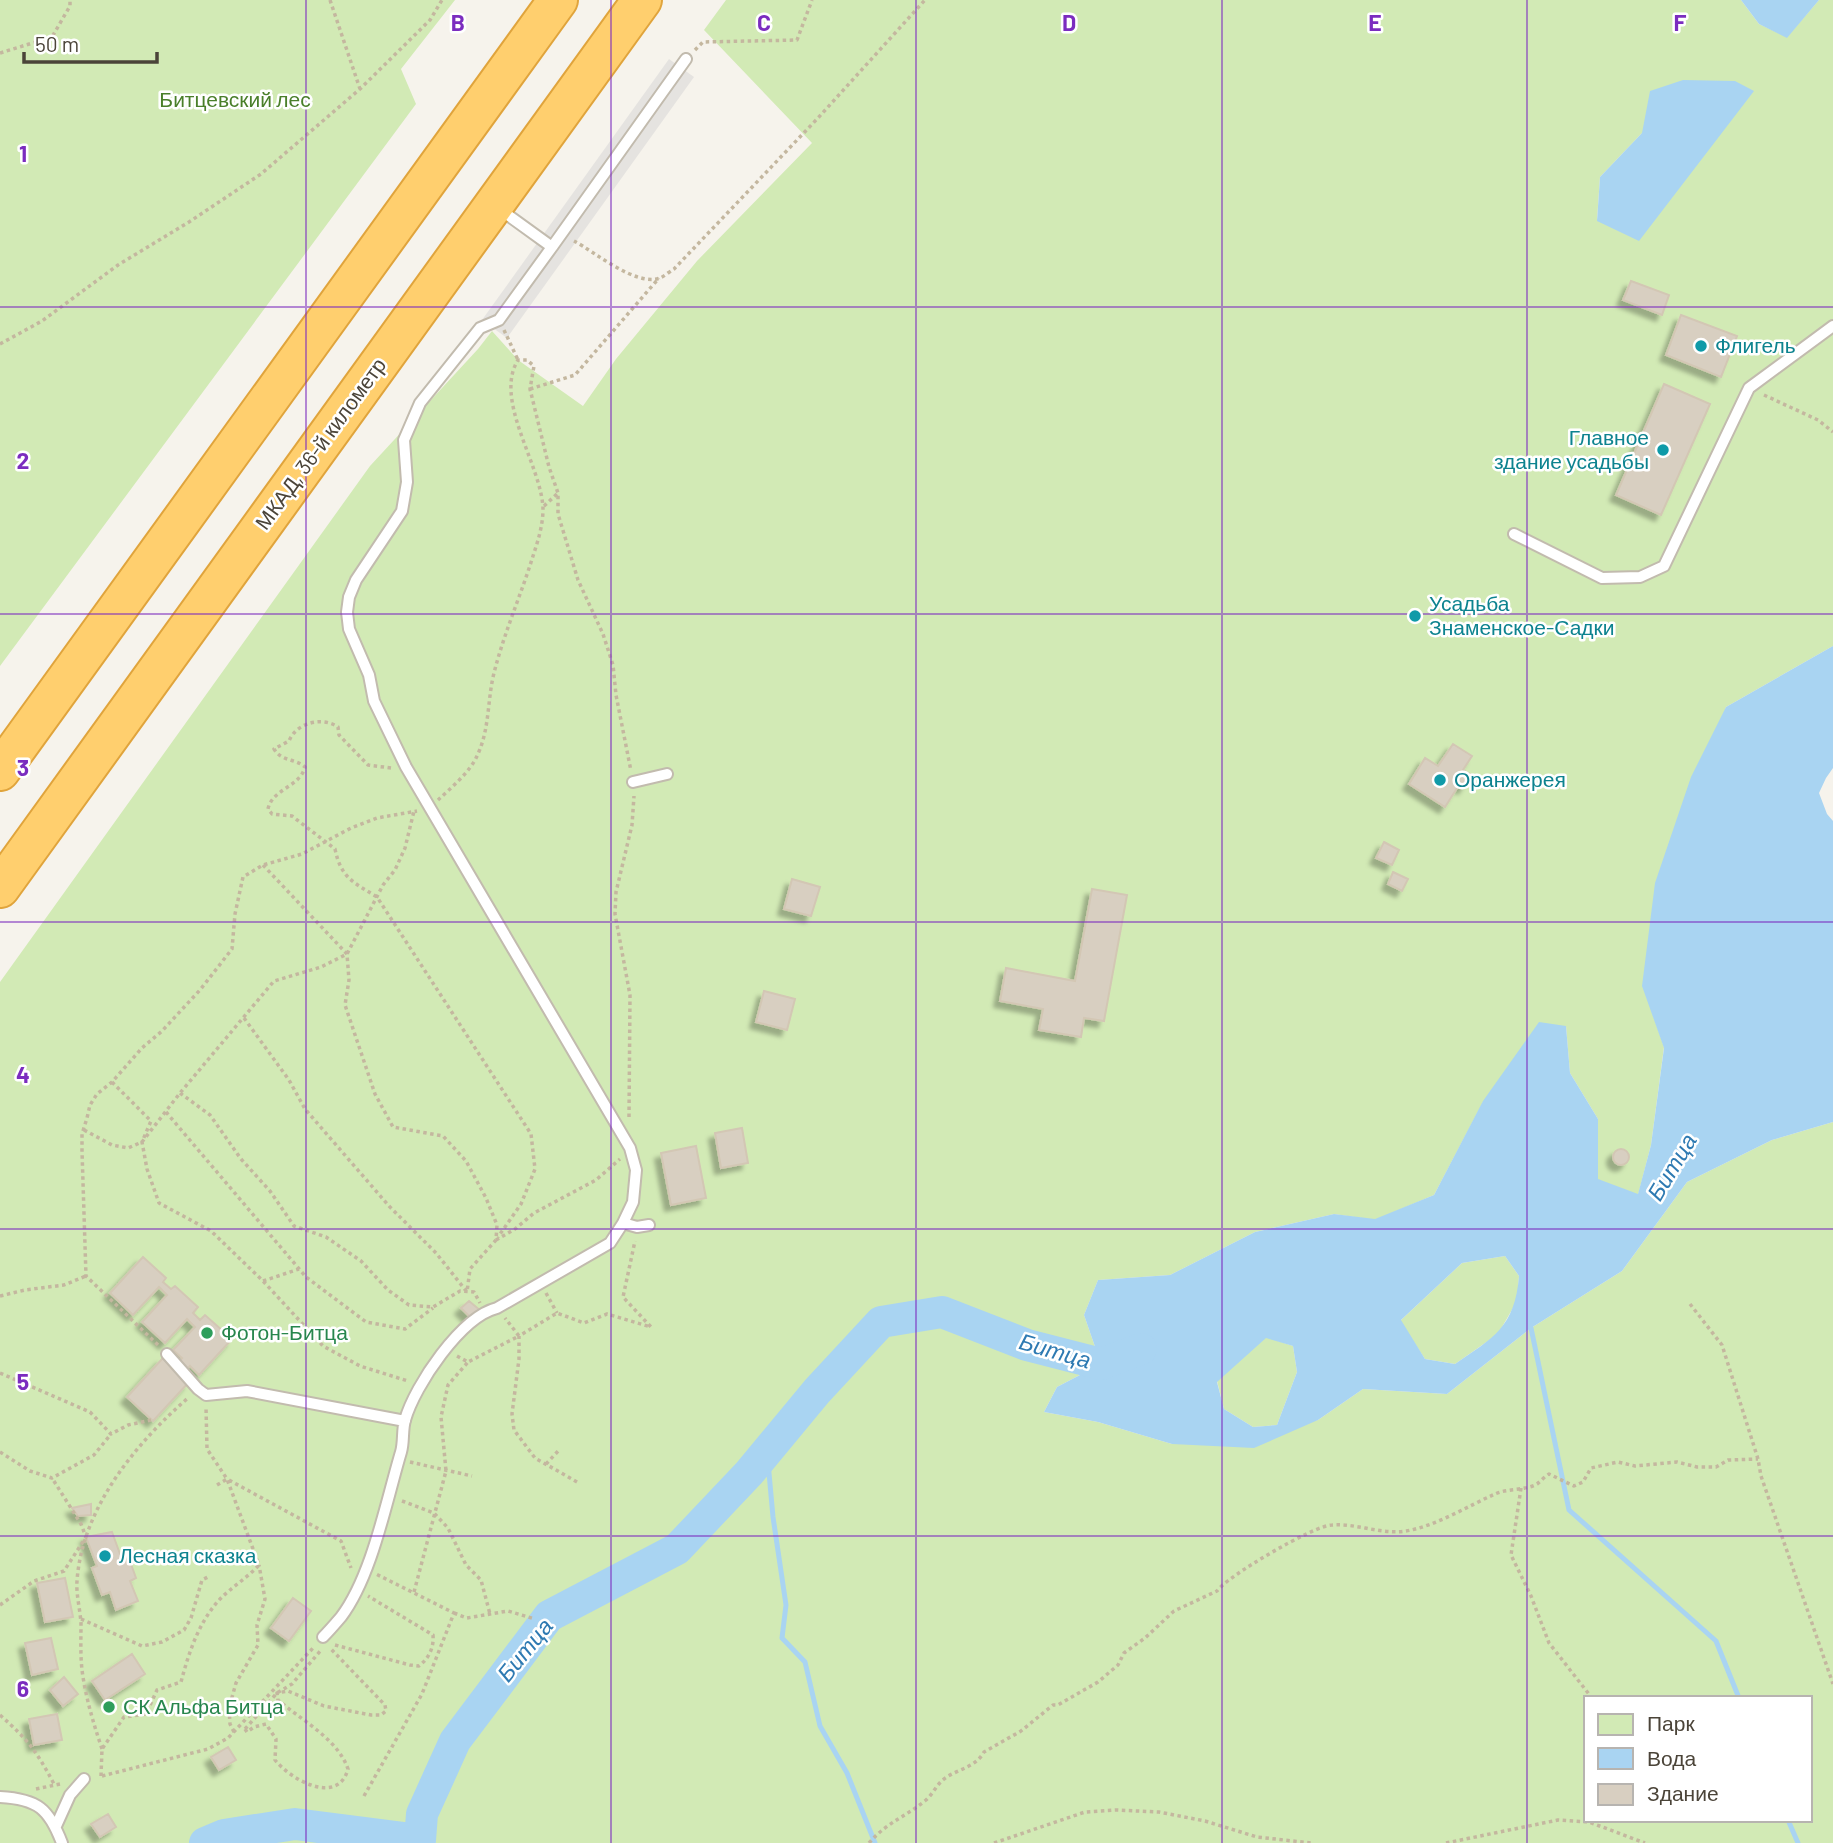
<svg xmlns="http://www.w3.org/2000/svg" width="1833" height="1843" font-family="Barlow,sans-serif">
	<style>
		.green { fill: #d2eab5; fill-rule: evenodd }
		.parking { fill: #e5e3e0 }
		.water { fill: #a9d4f2; fill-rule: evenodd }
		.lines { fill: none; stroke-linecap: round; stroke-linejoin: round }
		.stream { stroke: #a9d4f2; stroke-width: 5 }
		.river { stroke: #a9d4f2; stroke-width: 32 }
		.building { fill: #d8cfc1; stroke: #d3c7b4; stroke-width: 2; filter: url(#shadow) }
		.lane-casing { stroke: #c2bbae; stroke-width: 14 }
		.highway-casing { stroke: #e0a43c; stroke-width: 42 }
		.path { stroke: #c4b79f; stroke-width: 3.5; stroke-dasharray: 3.5 3.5; stroke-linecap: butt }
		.lane { stroke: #fff; stroke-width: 10 }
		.highway { stroke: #ffcf6e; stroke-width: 38 }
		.grid { fill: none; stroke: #7b2cbf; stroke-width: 2; stroke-opacity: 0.55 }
		.culture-dot { fill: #0f9aa8; stroke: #fff; stroke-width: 2.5 }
		.leisure-dot { fill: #2e9e5b; stroke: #fff; stroke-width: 2.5 }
		.labels { text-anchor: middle; stroke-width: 5; stroke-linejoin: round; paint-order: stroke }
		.park-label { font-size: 21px; fill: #4a7f2a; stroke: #fff }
		.culture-label { font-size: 21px; fill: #0d838f; stroke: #fff; text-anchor: start }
		.street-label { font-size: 21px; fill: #4b4439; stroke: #fff }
		.leisure-label { font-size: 21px; fill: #27864d; stroke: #fff; text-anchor: start }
		.water-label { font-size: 23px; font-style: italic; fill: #2e7ab2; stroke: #fff }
		.grid-label { font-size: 23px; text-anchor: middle; font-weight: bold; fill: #7b2cbf; stroke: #fff; stroke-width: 5; stroke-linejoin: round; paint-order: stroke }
	</style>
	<defs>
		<filter id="shadow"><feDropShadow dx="-6" dy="6" stdDeviation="2" flood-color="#0004"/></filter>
	</defs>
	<rect width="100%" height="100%" fill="#f6f3ec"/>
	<!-- green -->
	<path class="green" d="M0,0H455L401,69L416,104L0,666Z
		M726,0H1741L1759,24L1787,37L1819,0H1833V646L1726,707L1643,986L1664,1047L1651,1145L1638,1195L1598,1180V1119L1570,1073L1566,1026L1483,1102L1434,1195L1375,1220L1334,1214L1255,1232L1170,1275L1098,1280L1084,1315L1101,1364L1057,1387L1044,1412L1098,1422L1172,1444L1318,1420L1363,1389L1447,1394L1531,1328L1622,1271L1687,1182L1772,1140L1833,1122V1843H0V982L370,466L478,349L492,331L518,360L583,406L616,359L697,261L812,143L704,30ZM1642,133L1597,220L1600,177ZM1586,1698H1810V1820H1586Z
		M1505,1256L1519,1276L1517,1301L1498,1334L1455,1364L1425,1359L1400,1321L1462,1263Z
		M1266,1337L1293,1346L1297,1372L1277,1425L1253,1427L1224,1409L1217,1381Z"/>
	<!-- parking -->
	<path class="parking" d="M669,59L694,77L507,338L482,320Z"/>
	<!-- water -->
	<path class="water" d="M1741,0H1819L1787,38L1759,24Z
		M1683,80L1735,81L1754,91L1639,241L1597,221L1600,177L1642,133L1650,91Z
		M1833,646V768L1826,778L1819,793L1827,814L1833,821V1122L1772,1140L1687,1182L1622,1271L1531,1328L1447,1394L1363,1389L1318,1420L1254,1448L1172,1444L1098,1422L1044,1412L1057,1387L1101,1364L1084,1315L1098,1280L1170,1275L1255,1232L1334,1214L1375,1219L1434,1195L1483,1101L1539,1022L1566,1026L1570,1073L1598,1119V1179L1638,1194L1651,1145L1664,1048L1642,986L1655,883L1691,777L1726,707ZM1505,1256L1519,1276C1515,1327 1493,1338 1455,1364L1425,1359L1401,1320L1462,1263ZM1266,1338L1293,1346L1297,1372L1277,1425L1253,1427L1224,1409L1217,1382Z"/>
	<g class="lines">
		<!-- stream -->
		<path class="stream" d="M1531,1328L1569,1510L1716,1641L1739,1698
			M767,1451L773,1517L786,1605L782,1638L805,1662L820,1726L847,1773L875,1843
			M1788,1820L1798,1843
			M419,1843L420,1840"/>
		<!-- river -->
		<path class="river" d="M205,1843L224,1835L295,1824L420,1840L422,1814L455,1741L549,1616L677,1549L749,1473L817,1391L881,1322L942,1312L1027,1345L1101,1364L1141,1349"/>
	</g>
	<!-- building -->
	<path class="building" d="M1631,281L1669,295L1662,315L1623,300Z
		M1681,315L1737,336L1721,377L1666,355Z
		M1664,384L1710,404L1661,515L1616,495Z
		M1453,744L1472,756L1463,770L1472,775L1464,788L1459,785L1445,807L1409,784L1425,758L1438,766Z
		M1384,842L1399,850L1392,865L1376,858Z
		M1393,872L1408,879L1402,891L1388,884Z
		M792,879L820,887L811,916L784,909Z
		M1092,889L1127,895L1104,1021L1084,1018L1081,1037L1039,1030L1043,1009L1000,1001L1006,968L1075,981Z
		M764,991L795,999L787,1030L756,1022Z
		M742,1128L748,1163L721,1168L715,1133Z
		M696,1146L706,1198L671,1205L661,1153Z
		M1613 1157a8 8 0 1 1 16 0a8 8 0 1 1-16 0Z
		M143,1257L166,1278L163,1282L171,1289L175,1286L198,1307L193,1313L200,1320L205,1315L232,1339L199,1375L190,1366L181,1375L189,1382L153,1421L127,1397L163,1358L173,1368L182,1358L173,1350L195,1327L187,1319L165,1343L142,1322L167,1295L159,1287L133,1315L110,1293Z
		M469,1301L481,1311L470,1317L461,1308Z
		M91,1504V1515L78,1516L72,1508Z
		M112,1532L120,1554L127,1553L136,1578L130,1581L138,1601L116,1610L110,1592L102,1595L92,1568L97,1566L86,1537Z
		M65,1578L73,1617L45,1622L37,1583Z
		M293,1598L311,1611L289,1641L271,1628Z
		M51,1638L58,1669L32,1675L25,1643Z
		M132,1654L145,1674L105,1700L92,1681Z
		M64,1677L78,1694L63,1706L50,1690Z
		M57,1714L62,1740L34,1745L29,1719Z
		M228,1747L236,1760L219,1770L211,1757Z
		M108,1814L116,1827L100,1837L91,1824Z"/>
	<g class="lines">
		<!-- lane casing -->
		<g class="lane-casing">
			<path id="lane" d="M552,247L686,59
				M1514,534L1602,578L1640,577L1664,566L1749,388L1833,326
				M633,782L667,774
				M623,1223L637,1227L649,1225
				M167,1354L198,1389L206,1395L247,1391L405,1421
				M323,1637C329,1631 335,1624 341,1617C372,1576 386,1502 401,1452C404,1442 402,1430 405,1420C415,1385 461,1317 497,1308L610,1243L623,1223L633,1202L636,1170L630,1148L406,767L374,701L369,675L349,629L347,612L349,597L356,580L402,511L407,482L404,440L420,403L480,328L499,320L552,247L498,208
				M0,1797C38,1799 49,1809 62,1843
				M56,1826L70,1795L84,1779"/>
		</g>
		<!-- highway casing -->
		<g class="highway-casing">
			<path id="highway" d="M0,771L558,0
				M0,888L642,0"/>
		</g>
		<!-- path -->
		<path class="path" d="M330,0L360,89
			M695,50L703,42L797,40L812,0
			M0,53L52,37L70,6V0
			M574,241C595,252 636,287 660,278C665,276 670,271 674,269L818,118L925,0
			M504,330L518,360
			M0,344L42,321L118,265L189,222L261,174L360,89L430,20L442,0
			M530,389L575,375L659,278
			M1764,395L1818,420L1833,432
			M544,506L558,493
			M391,768L368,765L339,735L338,727C322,716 296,723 289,741L274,749C282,762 295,758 305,767C300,787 272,789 268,809L272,814L292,816L335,849C341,878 353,882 377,897L531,1134L535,1169L521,1204L498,1237
			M438,800C451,788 470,772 477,756C490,729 487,701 494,673C504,633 521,595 533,556C538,541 543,525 543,509C542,466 493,400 518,360H527L534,366L530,389L549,467L558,493V514L578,580L603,634L613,665L616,695L631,771
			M263,865L347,954L349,980L345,1005L375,1094L393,1127L443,1136L466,1161L486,1198L497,1225L496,1240L470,1269L467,1292
			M244,1018L289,1080L305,1109L389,1206L436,1253L467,1292
			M112,1082L151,1121L142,1142L147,1169L159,1203L211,1231L263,1281L323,1346L360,1366L408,1381
			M180,1093L210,1115L241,1159L270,1191L294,1226L326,1237L361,1261L388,1290L409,1305L433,1307L460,1291L474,1292L480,1303
			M166,1112L306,1277L366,1322L405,1329L433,1308
			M629,1117L630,995L615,914L616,892L632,825L634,796
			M84,1130L112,1145L128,1148L142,1142L180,1093L274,981L321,967L347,954L383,885L395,870L405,848L414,811
			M496,1240L515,1229L534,1213L596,1180L620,1159
			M263,1281L299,1269
			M546,1293L557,1313
			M0,1296L25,1290L64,1285L86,1276
			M1690,1304L1722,1345L1758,1459L1761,1476L1833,1684
			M158,1345L86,1276L82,1151V1134L87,1118L90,1105L97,1094L112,1082L142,1048L162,1031L200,990L232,949L235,914L243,877L263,865L302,854L351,828L377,818L417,811
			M457,1356L468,1362L519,1336L505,1318
			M0,1373L90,1412L111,1434L128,1425L151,1420
			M0,1452L30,1471L52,1478L94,1455L111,1434
			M410,1462L472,1476
			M546,1464L560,1449
			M577,1482L535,1458L514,1430L512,1414L519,1359V1336L557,1313L584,1323L607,1314L651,1327L623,1297L635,1241
			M217,1485L227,1479L341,1541L351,1568
			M1521,1488L1511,1555L1531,1596L1549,1643L1592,1698
			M402,1501L434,1513L448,1528L466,1565L481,1580L490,1614
			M414,1592L446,1471L441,1417L448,1385L468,1362
			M0,1605L34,1581L64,1571L86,1537L81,1524L52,1478
			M454,1613L467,1618L508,1611L535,1619
			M81,1619L142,1646L162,1642L184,1630L191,1618L202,1580L210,1576
			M335,1645L410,1665L419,1666C429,1658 434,1648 433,1635L368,1596
			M0,1715C28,1740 36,1750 54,1784
			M245,1729L247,1732L254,1727L266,1724L276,1739L275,1760C291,1780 338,1806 348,1769C338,1739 301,1720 278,1700L277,1693L288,1691L324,1706L371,1715H381L386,1711L385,1705L330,1648
			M245,1729L277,1693L292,1684L322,1649
			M234,1732L230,1724L229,1708L236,1683L258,1645L257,1625L265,1599L259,1565
			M1586,1736V1752
			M102,1749C94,1725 87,1702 83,1677C80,1659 81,1641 81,1623C80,1609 76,1594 77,1581C82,1508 136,1443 188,1398
			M101,1776L102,1749L124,1717L146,1714L157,1690L181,1682C189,1652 199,1621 221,1598C232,1587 247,1578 259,1565L227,1479L207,1449L206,1407
			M102,1776L208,1749L228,1738L314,1647
			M36,1789L60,1784
			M364,1796L422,1694L454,1613L376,1574
			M869,1843C887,1822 907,1816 926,1800C933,1794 937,1784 944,1779C957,1769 975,1768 984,1752L1021,1731L1053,1705H1058L1098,1682L1118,1665L1124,1653L1145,1638L1174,1611L1217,1591C1226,1577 1314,1525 1332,1525C1357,1523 1381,1535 1406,1531C1436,1526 1468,1506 1495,1494C1508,1488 1524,1491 1537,1484C1541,1481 1545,1476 1549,1474L1574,1486L1583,1482L1591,1468L1618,1462L1635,1466L1677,1462L1697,1467H1716L1728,1460L1758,1459
			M994,1843L1085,1812L1116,1810L1159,1812L1205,1821L1257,1837L1311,1843
			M1446,1843L1558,1820L1589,1822L1645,1843"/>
		<!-- lane -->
		<use href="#lane" class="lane"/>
		<!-- highway -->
		<use href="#highway" class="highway"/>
	</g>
	<!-- grid -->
	<path class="grid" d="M306,0V1843M611,0V1843M916,0V1843M1222,0V1843M1527,0V1843M0,307H1833M0,614H1833M0,922H1833M0,1229H1833M0,1536H1833"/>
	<!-- markers -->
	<g class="culture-dot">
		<circle cx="1701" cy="346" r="7"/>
		<circle cx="1663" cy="450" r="7"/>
		<circle cx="1415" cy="616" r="7"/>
		<circle cx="1440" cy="780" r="7"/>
		<circle cx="105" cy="1556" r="7"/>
	</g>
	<g class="leisure-dot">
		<circle cx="207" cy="1333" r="7"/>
		<circle cx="109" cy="1707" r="7"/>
	</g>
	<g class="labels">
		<!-- park labels -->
		<g class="park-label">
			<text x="235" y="107">Битцевский лес</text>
		</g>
		<!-- culture labels -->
		<g class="culture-label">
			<text x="1715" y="353">Флигель</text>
			<text x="1649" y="445" text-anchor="end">Главное<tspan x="1649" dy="24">здание усадьбы</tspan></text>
			<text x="1429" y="611">Усадьба<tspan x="1429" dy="24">Знаменское-Садки</tspan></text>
			<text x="1454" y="787">Оранжерея</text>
			<text x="119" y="1563">Лесная сказка</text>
		</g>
		<!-- street labels -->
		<g class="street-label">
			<text transform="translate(321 444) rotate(-54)" y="7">МКАД, 36-й километр</text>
		</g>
		<!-- leisure labels -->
		<g class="leisure-label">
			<text x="221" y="1340">Фотон-Битца</text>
			<text x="123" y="1714">СК Альфа Битца</text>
		</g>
		<!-- water labels -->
		<g class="water-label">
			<text transform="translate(1672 1167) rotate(-59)" y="8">Битца</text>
			<text transform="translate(1055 1351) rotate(16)" y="8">Битца</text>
			<text transform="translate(525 1650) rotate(-51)" y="8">Битца</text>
		</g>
	</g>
	<g class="grid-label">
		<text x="458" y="31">B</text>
		<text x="764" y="31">C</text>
		<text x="1069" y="31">D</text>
		<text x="1375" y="31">E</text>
		<text x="1680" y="31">F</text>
		<text x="23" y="162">1</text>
		<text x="23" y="469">2</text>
		<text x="23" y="776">3</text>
		<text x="23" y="1083">4</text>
		<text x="23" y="1390">5</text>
		<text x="23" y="1697">6</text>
	</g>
	<!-- legend -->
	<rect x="1584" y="1696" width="228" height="126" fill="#ffffff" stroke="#b7b4b0" stroke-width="2"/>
	<rect x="1598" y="1714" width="35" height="21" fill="#d2eab5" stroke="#b7b4b0" stroke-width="2"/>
	<text x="1647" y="1731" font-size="21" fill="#4b4439">Парк</text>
	<rect x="1598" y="1748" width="35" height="21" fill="#a9d4f2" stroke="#b7b4b0" stroke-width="2"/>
	<text x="1647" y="1766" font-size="21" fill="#4b4439">Вода</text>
	<rect x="1598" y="1784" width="35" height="21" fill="#d8cfc1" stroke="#b7b4b0" stroke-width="2"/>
	<text x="1647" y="1801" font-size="21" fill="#4b4439">Здание</text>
	<!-- scale -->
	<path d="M24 52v10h133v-10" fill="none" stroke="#4b4439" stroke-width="3.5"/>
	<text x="35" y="52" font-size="21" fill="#4b4439" stroke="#ffffff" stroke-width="5" paint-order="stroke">50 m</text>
</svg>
